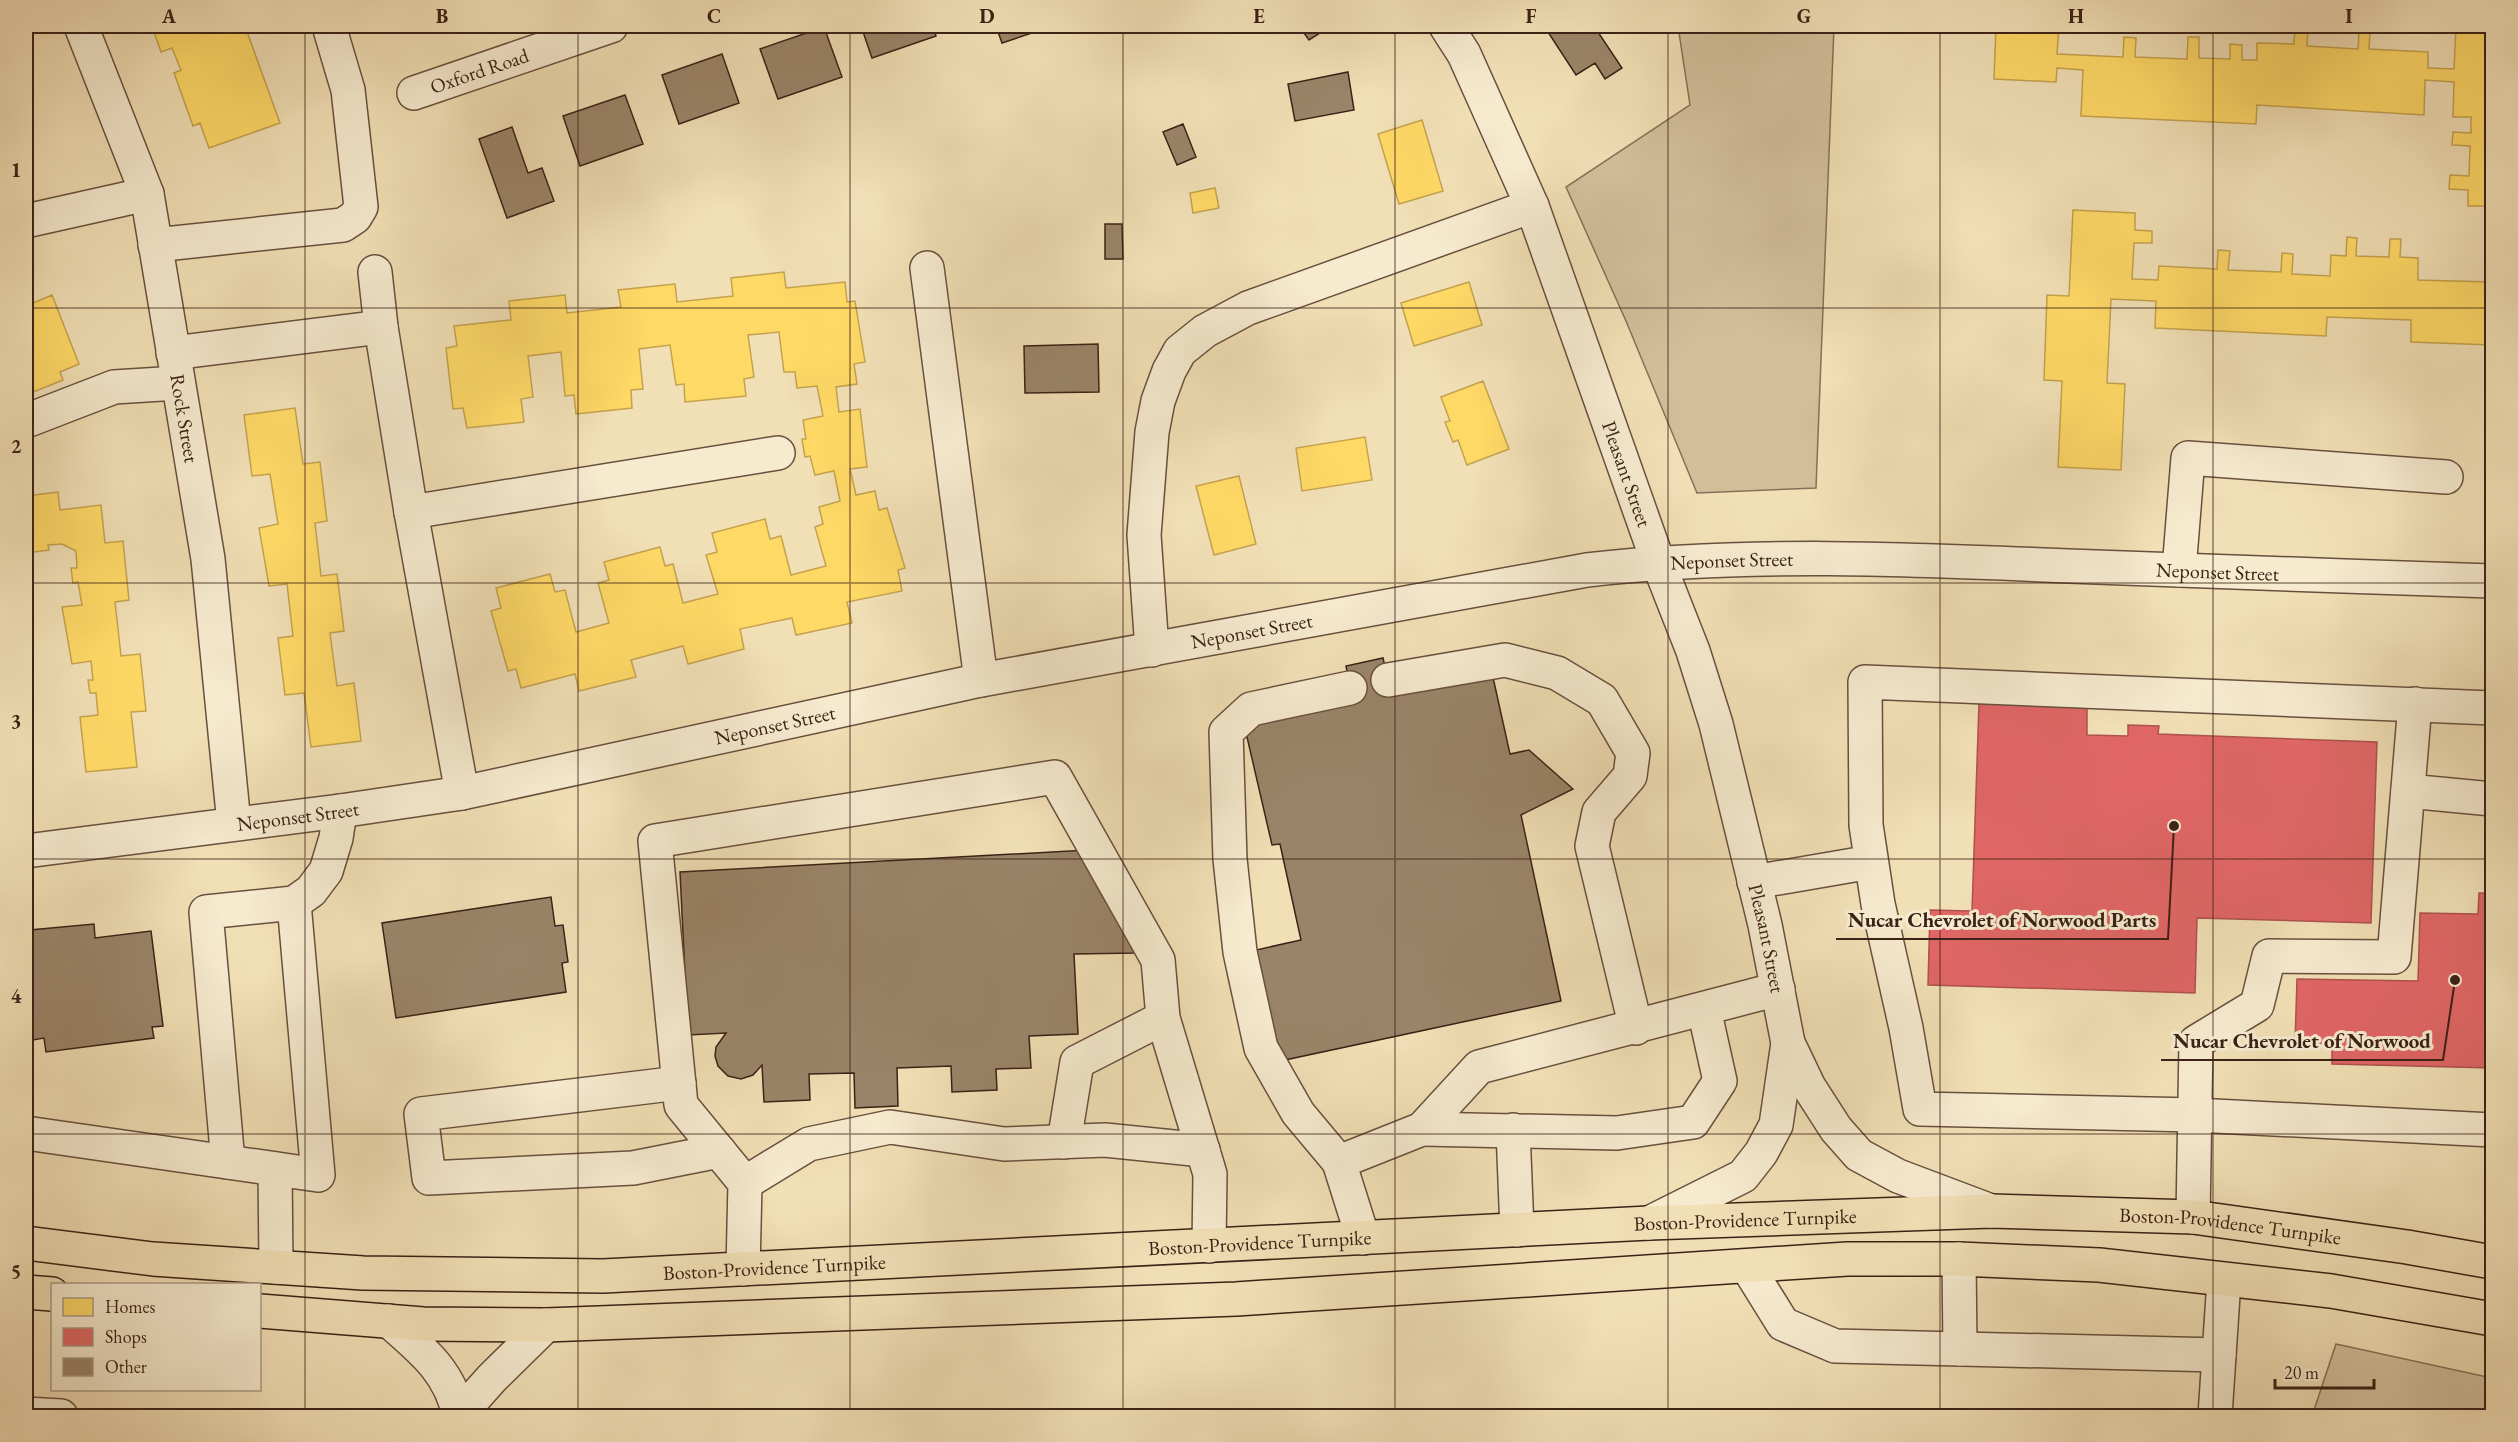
<svg xmlns="http://www.w3.org/2000/svg" width="2518" height="1442" font-family="'EB Garamond',serif">
	<style>
		.green { fill: #d2bf9a; stroke: #867058; stroke-width: 1.5 }
		.homes { fill: #ffd966; stroke: #c4a24e; stroke-width: 1.5 }
		.shops { fill: #e06666; stroke: #ae514e; stroke-width: 1.5 }
		.building { fill: #9a8469; stroke: #3b2116; stroke-width: 1.5 }
		.lines { fill: none; stroke-linecap: round; stroke-linejoin: round }
		.minor-casing { stroke: #68503e; stroke-width: 36 }
		.major-casing { stroke: #3b2116; stroke-width: 36 }
		.minor { stroke: #f6eacf; stroke-width: 33 }
		.major { stroke: #f1dfb5; stroke-width: 33 }
		.grid { fill: none; stroke: #3b2116; stroke-width: 1.5; stroke-opacity: 0.55 }
		.labels { text-anchor: middle; stroke-width: 6; stroke-linejoin: round; paint-order: stroke }
		.street-label { font-size: 20px; fill: #3b2116; stroke: #f6eacf }
		.leader { fill: none; stroke: #3b2116; stroke-width: 2 }
		.callout-dot { fill: #3b2116; stroke: #f6eacf; stroke-width: 2 }
		.callout-label { font-size: 21px; text-anchor: middle; font-weight: bold; fill: #3b2116; stroke: #f6eacf; stroke-width: 6; stroke-linejoin: round; paint-order: stroke }
		.neatline { fill: none; stroke: #3b2116; stroke-width: 2 }
		.grid-label { font-size: 20px; text-anchor: middle; font-weight: bold; fill: #3b2116 }
	</style>
	<rect width="100%" height="100%" fill="#f1dfb5"/>
	<filter id="stains"><feTurbulence type="fractalNoise" baseFrequency=".00333" numOctaves="4"/><feColorMatrix values="0 0 0 0 .2 0 0 0 0 .09 0 0 0 0 .02 0 0 0 .5 -.17"/></filter>
	<radialGradient id="worn" r=".72"><stop offset=".6" stop-color="#630" stop-opacity="0"/><stop offset="1" stop-color="#630" stop-opacity=".3"/></radialGradient>
	<!-- green -->
	<path class="green" d="M1678,26H1834L1816,488L1697,493L1626,321L1566,187L1690,105Z
		M2336,1344L2492,1378V1416H2312Z"/>
	<!-- homes -->
	<path class="homes" d="M152,26H207L210,33L232,26H245L280,123L209,148L200,123L193,126L174,73L181,70L172,48L161,52Z
		M1996,26H2059L2057,54L2123,57L2124,37L2136,38L2135,57L2187,59L2188,37H2199V58L2230,59V44L2242,45V60H2257V43L2294,44L2295,27H2308L2307,46L2358,49L2359,31H2370L2369,49L2428,52V68L2454,69L2456,26H2492V206H2468V190L2449,189L2450,175L2469,176L2470,146L2452,145L2453,132L2471,133V117H2453L2454,82L2425,80L2424,115L2257,105L2256,124L2081,116L2083,70L2057,68L2056,82L1994,79Z
		M1422,120L1443,191L1399,204L1378,134Z
		M1215,188L1219,208L1193,213L1190,193Z
		M2073,210L2135,213V230L2152,231V243H2134L2132,279L2158,280L2159,266L2217,269L2218,250L2230,251L2228,270L2281,272L2282,253L2293,254L2292,274L2330,276L2331,255L2346,256L2347,237L2357,238L2356,256L2389,257L2390,239H2401L2400,257L2418,258V280L2492,282V345L2411,342V320L2327,317L2326,336L2155,328L2156,301L2111,299L2107,383L2125,384L2121,470L2058,467L2062,381L2044,380L2047,295L2069,296Z
		M784,272L786,288L845,282L847,302L855,301L865,362L854,364L857,384L836,387L839,412L860,409L867,467L850,469L856,495L875,491L879,510L887,508L905,568L898,570L902,591L847,602L852,623L796,635L792,618L740,629L744,649L688,664L683,646L631,660L636,677L579,691L575,674L521,688L516,669L508,671L491,611L501,608L496,588L550,574L555,592L565,590L576,632L609,623L598,583L609,580L604,562L660,547L665,566L673,564L683,603L718,594L706,555L717,552L712,533L765,519L770,539L781,536L791,575L826,566L815,527L823,524L819,507L840,501L834,471L815,475L810,456L805,457L802,439H806L803,420L823,416L817,386L797,388L795,372H784L779,332L748,335L754,377L744,379L746,396L685,402L684,384L676,385L670,345L639,349L643,389L631,390L632,408L576,414L574,395L565,396L561,352L528,356L533,397L521,399L524,422L467,428L463,408L453,409L446,348L457,346L454,326L511,320L509,301L565,295L567,313L621,307L618,290L675,284L677,302L733,296L731,278Z
		M1469,282L1482,325L1414,346L1401,303Z
		M52,295L79,364L60,372L63,380L26,395V306Z
		M1483,381L1509,449L1467,465L1458,440L1453,442L1445,422L1450,421L1441,397Z
		M295,408L303,464L320,462L327,521L315,523L321,576L337,574L344,631L330,633L337,686L354,683L361,741L311,747L304,693L285,695L278,638L293,636L287,584L269,586L259,528L278,524L270,474L252,476L244,415Z
		M1365,437L1372,480L1302,491L1296,448Z
		M1239,476L1256,544L1214,555L1196,486Z
		M58,492L60,510L101,505L105,543L123,541L129,600L115,602L121,656L140,654L146,711L131,712L137,767L86,772L80,717L98,715L96,693H90L88,680H93L91,661L72,664L62,607L82,605L78,582L73,583L71,568H77L76,551L62,544L48,545L49,550L26,553V496Z"/>
	<!-- shops -->
	<path class="shops" d="M1979,703L2087,707V735L2128,736V725L2159,726L2158,734L2377,742L2371,923L2197,918L2195,993L1928,985L1930,910L1972,911Z
		M2479,893H2492V1068L2332,1064V1044L2295,1043L2297,979L2418,981L2420,913L2478,914Z
		M2006,1409V1416L1809,1415Z"/>
	<!-- building -->
	<path class="building" d="M861,26H933L936,36L872,58Z
		M996,26H1053L1002,43Z
		M1299,26H1331L1309,40Z
		M1551,26H1594L1622,68L1605,79L1595,63L1576,75L1546,29Z
		M824,27L842,77L778,99L760,49Z
		M722,54L739,103L679,124L662,75Z
		M1348,72L1354,110L1295,121L1288,84Z
		M625,95L643,144L580,166L563,116Z
		M1183,124L1196,157L1177,165L1163,132Z
		M512,127L528,173L542,168L554,201L507,218L479,139Z
		M1105,224H1122L1123,259H1105Z
		M1098,344L1099,392L1025,393L1024,346Z
		M1383,658L1391,693L1492,673L1510,754L1529,750L1573,789L1521,815L1561,1001L1280,1061L1256,950L1301,940L1280,844L1272,845L1244,724L1353,701L1346,666Z
		M1088,850L1136,953L1074,954L1078,1034L1029,1036L1031,1068L996,1069L997,1090L952,1092L951,1066L897,1068L898,1106L855,1108L854,1073L809,1074L810,1100L764,1102L762,1065L753,1075L741,1079L728,1076L718,1066L715,1056L716,1047L726,1033L688,1035L680,872Z
		M551,897L555,926L563,925L568,962L562,963L566,992L396,1018L382,923Z
		M94,924L95,938L151,931L163,1026L152,1027L154,1038L46,1052L44,1038L26,1041V944L32,943L30,930Z"/>
	<g class="lines">
		<!-- minor casing -->
		<g class="minor-casing">
			<g id="minor">
				<path id="s1" d="M81,26L147,194L208,559L234,824"/>
				<path id="s2" d="M1446,26L1464,54L1532,206L1658,562L1693,651L1716,724L1765,925L1788,1043L1809,1087L1836,1129L1859,1155L1898,1176L1991,1211"/>
				<path id="s3" d="M414,93L611,26"/>
				<path d="M26,221L147,194"/>
				<path d="M155,245L343,225L355,217L361,207L348,90L329,26"/>
				<path d="M927,268L981,680"/>
				<path d="M381,327L411,512L778,453"/>
				<path d="M173,353L381,327L375,272"/>
				<path d="M26,421L114,387L178,383"/>
				<path d="M411,512L462,793"/>
				<path d="M2179,570L2188,458L2446,477"/>
				<path d="M1152,650L1144,535L1152,432L1158,401L1169,371L1180,351L1205,331L1248,308L1532,206"/>
				<path d="M1388,680L1505,660L1557,673L1602,700L1633,753L1630,776L1599,812L1592,846L1636,1028"/>
				<path d="M2492,708L1865,682L1866,825L1878,904L1906,1028L1920,1109L2195,1115L2492,1130"/>
				<path d="M2408,791L2492,799"/>
				<path id="s4" d="M26,851L340,811L462,793L981,680L1587,570C1747,552 1909,559 2069,566C2210,572 2351,576 2492,581"/>
				<path d="M1754,882L1871,862"/>
				<path d="M679,1083L421,1114L429,1178L633,1168L719,1151"/>
				<path d="M1422,1129L1617,1133L1693,1122L1720,1081L1704,1009"/>
				<path d="M1513,1130L1517,1230"/>
				<path d="M26,1133L318,1175L294,903"/>
				<path d="M1064,1142L1077,1062L1163,1018"/>
				<path d="M228,1162L206,912L294,903L311,891L326,871L336,838L340,811"/>
				<path d="M1339,1162L1298,1113L1261,1048L1240,952L1230,859L1226,732L1251,709L1350,688"/>
				<path d="M275,1169L276,1267"/>
				<path d="M745,1183L809,1144L890,1127L1004,1144L1105,1140L1203,1150"/>
				<path d="M2193,1217L2196,1042L2257,1005L2269,956L2394,957L2415,704"/>
				<path d="M1649,1223L1743,1176L1761,1153L1776,1125L1788,1043"/>
				<path d="M1363,1238L1339,1162L1422,1129L1479,1067L1778,989"/>
				<path d="M1959,1259L1960,1349"/>
				<path d="M1747,1266L1783,1324L1835,1346L2219,1355"/>
				<path d="M743,1269L745,1183L681,1105L655,841L1055,777L1158,960L1163,1018L1210,1174L1209,1246"/>
				<path d="M389,1321C421,1349 451,1372 459,1416"/>
				<path d="M26,1414L61,1416"/>
				<path d="M459,1415L492,1378L546,1325"/>
				<path d="M2215,1416L2224,1280"/>
			</g>
		</g>
		<!-- major casing -->
		<g class="major-casing">
			<g id="major">
				<path id="s5" d="M26,1243L153,1259L363,1273L603,1276L1649,1223L1991,1211L2193,1217L2407,1247L2492,1262"/>
				<path d="M26,1292L52,1294"/>
				<path d="M260,1311L423,1324L546,1325L1236,1299L1847,1259H1959L2099,1265L2331,1291L2492,1319"/>
			</g>
		</g>
		<!-- minor -->
		<use href="#minor" class="minor"/>
		<!-- major -->
		<use href="#major" class="major"/>
	</g>
	<!-- grid -->
	<path class="grid" d="M305,26V1416M578,26V1416M850,26V1416M1123,26V1416M1395,26V1416M1668,26V1416M1940,26V1416M2213,26V1416M26,308H2492M26,583H2492M26,859H2492M26,1134H2492"/>
	<g class="labels">
		<!-- street labels -->
		<g class="street-label">
			<text dy="7" stroke="none"><textPath href="#s3" startOffset="69">Oxford Road</textPath></text>
			<text dy="7" stroke="none"><textPath href="#s1" startOffset="408">Rock Street</textPath></text>
			<text dy="7" stroke="none"><textPath href="#s2" startOffset="484">Pleasant Street</textPath></text>
			<text dy="7" stroke="none"><textPath href="#s4" startOffset="1732">Neponset Street</textPath></text>
			<text dy="7" stroke="none"><textPath href="#s4" startOffset="2218">Neponset Street</textPath></text>
			<text dy="7" stroke="none"><textPath href="#s4" startOffset="1246">Neponset Street</textPath></text>
			<text dy="7" stroke="none"><textPath href="#s4" startOffset="760">Neponset Street</textPath></text>
			<text dy="7" stroke="none"><textPath href="#s4" startOffset="274">Neponset Street</textPath></text>
			<text dy="7" stroke="none"><textPath href="#s2" startOffset="970">Pleasant Street</textPath></text>
			<text dy="7" stroke="none"><textPath href="#s5" startOffset="1722">Boston-Providence Turnpike</textPath></text>
			<text dy="7" stroke="none"><textPath href="#s5" startOffset="2208">Boston-Providence Turnpike</textPath></text>
			<text dy="7" stroke="none"><textPath href="#s5" startOffset="1236">Boston-Providence Turnpike</textPath></text>
			<text dy="7" stroke="none"><textPath href="#s5" startOffset="750">Boston-Providence Turnpike</textPath></text>
		</g>
	</g>
	<!-- callouts -->
	<path class="leader" d="M2174 826L2168 939H1836M2455 980L2443 1060H2161"/>
	<g class="callout-dot">
		<circle cx="2174" cy="826" r="6"/>
		<circle cx="2455" cy="980" r="6"/>
	</g>
	<g class="callout-label">
		<text x="2002" y="927">Nucar Chevrolet of Norwood Parts</text>
		<text x="2302" y="1048">Nucar Chevrolet of Norwood</text>
	</g>
	<!-- margin -->
	<rect width="2518" height="1442" fill="none" stroke="#f1dfb5" stroke-width="66"/>
	<!-- legend -->
	<rect x="51" y="1283" width="210" height="108" fill="#f6eacf" stroke="#ab9a85" stroke-width="1.5"/>
	<rect x="63" y="1298" width="30" height="18" fill="#ffd966" stroke="#ab9a85" stroke-width="1.5"/>
	<text x="105" y="1313" font-size="18" fill="#3b2116">Homes</text>
	<rect x="63" y="1328" width="30" height="18" fill="#e06666" stroke="#ab9a85" stroke-width="1.5"/>
	<text x="105" y="1343" font-size="18" fill="#3b2116">Shops</text>
	<rect x="63" y="1358" width="30" height="18" fill="#9a8469" stroke="#ab9a85" stroke-width="1.5"/>
	<text x="105" y="1373" font-size="18" fill="#3b2116">Other</text>
	<!-- scale -->
	<path d="M2275 1379v9h99v-9" fill="none" stroke="#3b2116" stroke-width="3"/>
	<text x="2284" y="1379" font-size="18" fill="#3b2116" stroke="#f6eacf" stroke-width="4.5" paint-order="stroke">20 m</text>
	<rect x="33" y="33" width="2452" height="1376" class="neatline"/>
	<g class="grid-label">
		<text x="169" y="23">A</text>
		<text x="442" y="23">B</text>
		<text x="714" y="23">C</text>
		<text x="987" y="23">D</text>
		<text x="1259" y="23">E</text>
		<text x="1531" y="23">F</text>
		<text x="1804" y="23">G</text>
		<text x="2076" y="23">H</text>
		<text x="2349" y="23">I</text>
		<text x="16" y="177">1</text>
		<text x="16" y="453">2</text>
		<text x="16" y="728">3</text>
		<text x="16" y="1003">4</text>
		<text x="16" y="1278">5</text>
	</g>
	<rect width="100%" height="100%" filter="url(#stains)"/>
	<rect width="100%" height="100%" fill="url(#worn)"/>
</svg>
